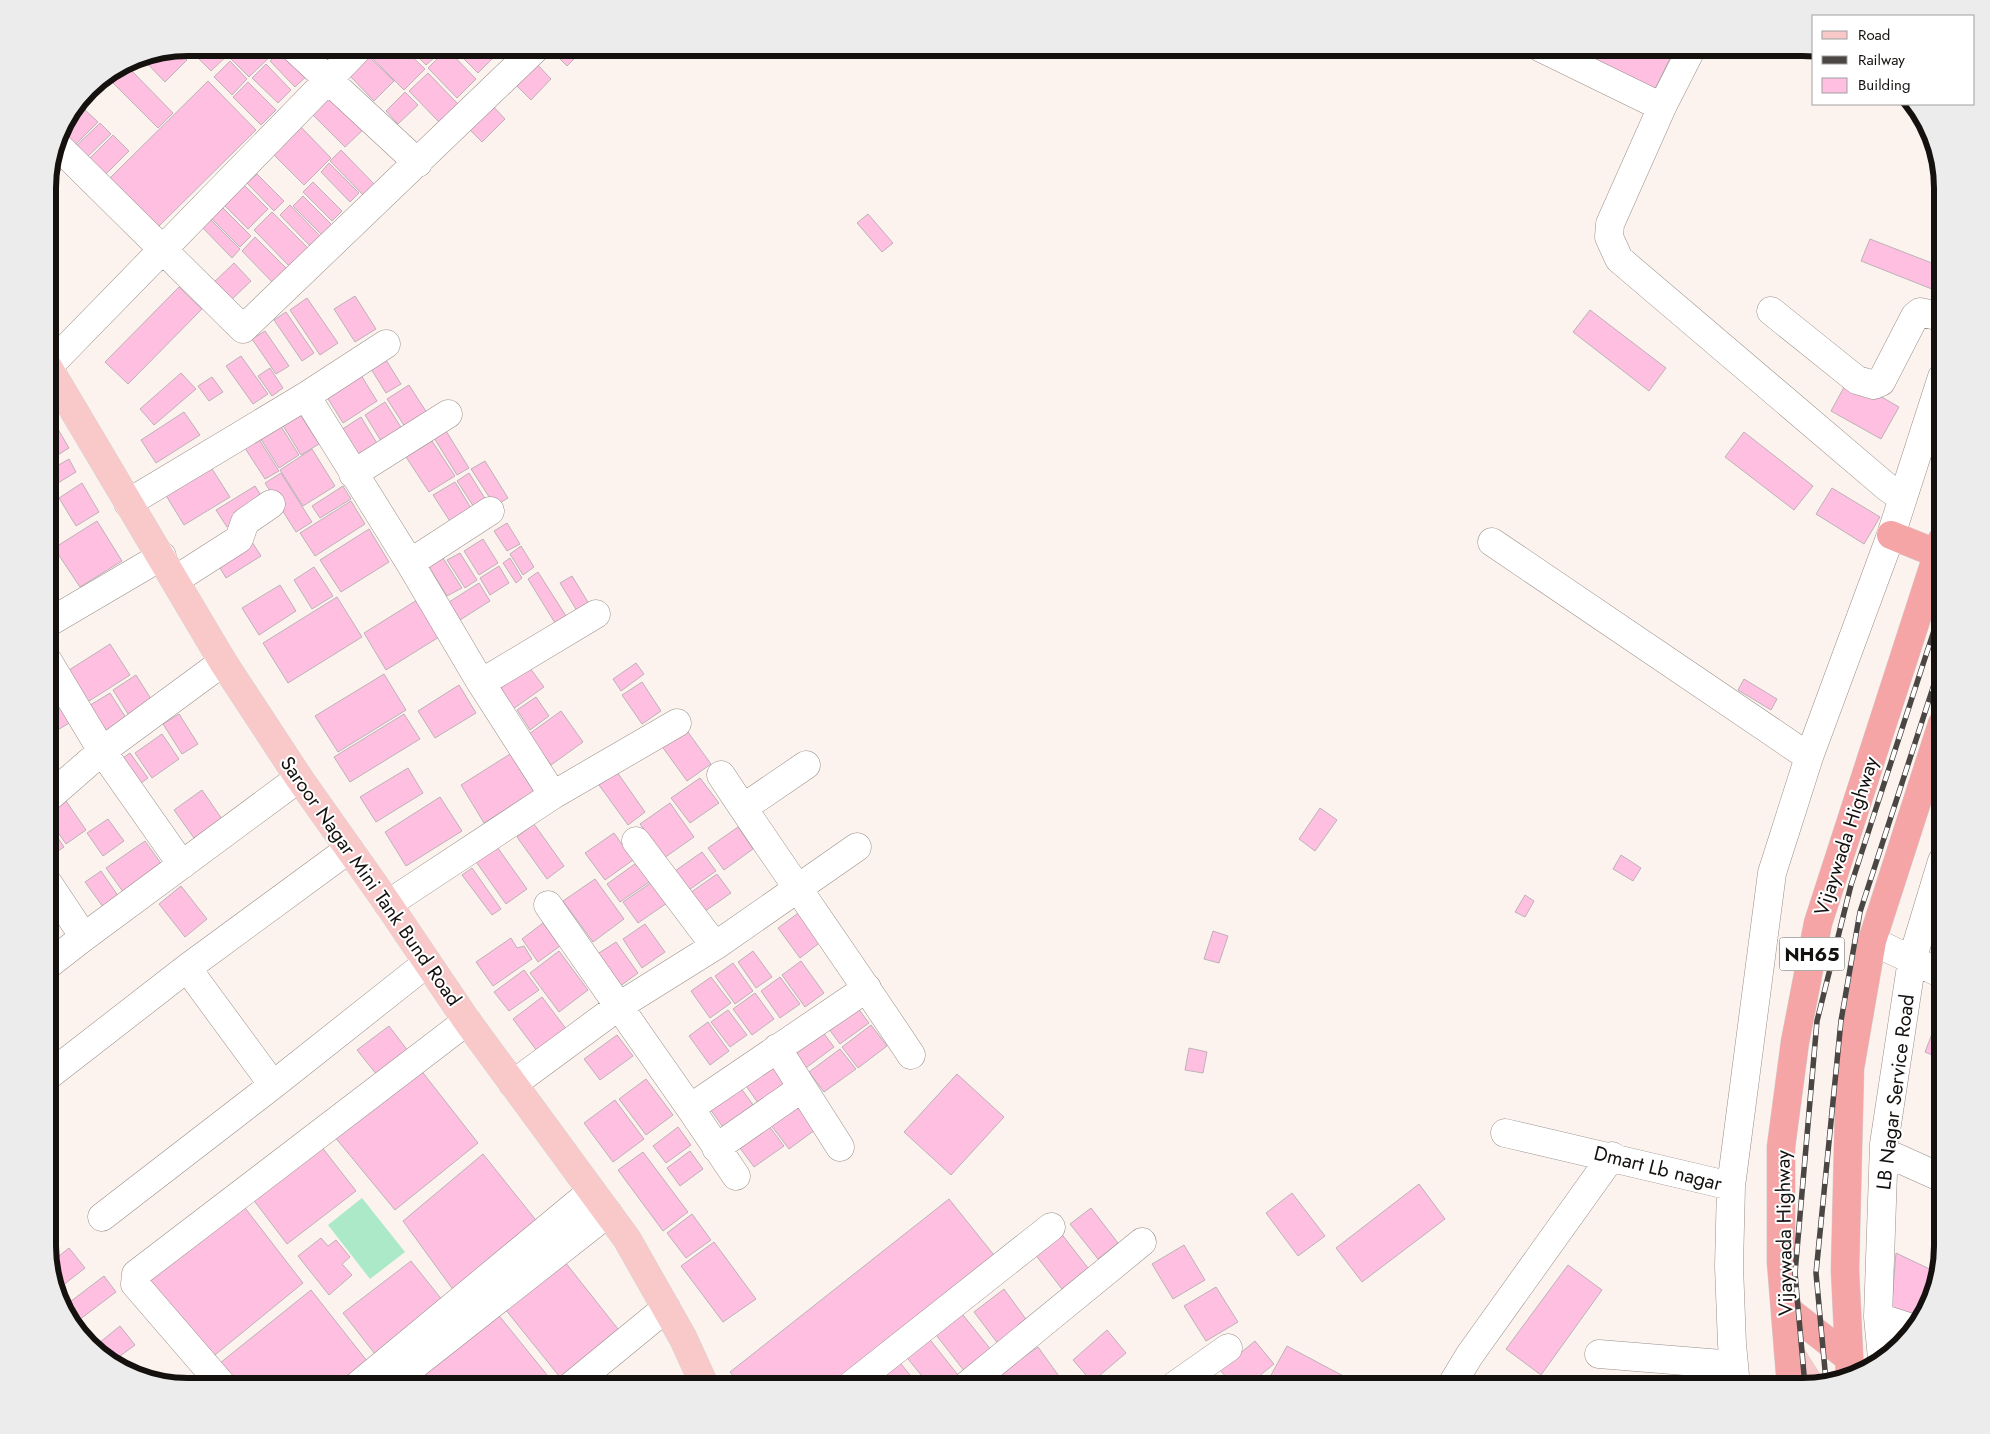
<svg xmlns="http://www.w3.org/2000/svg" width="1990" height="1434" font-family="Jost,sans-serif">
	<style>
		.green { fill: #abe9c9 }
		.building { fill: #febfe1; stroke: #bcb2b7 }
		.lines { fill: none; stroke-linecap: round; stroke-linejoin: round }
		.minor-casing { stroke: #988f8a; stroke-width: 29 }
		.major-casing { stroke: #d5d4d4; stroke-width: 29 }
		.highway-casing { stroke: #d5d4d4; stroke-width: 29 }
		.minor { stroke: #fff; stroke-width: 28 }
		.major { stroke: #f9c9ca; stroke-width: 28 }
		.highway { stroke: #f5a5a6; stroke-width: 28 }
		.rail-casing { stroke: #4a4643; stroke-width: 5.5 }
		.rail { stroke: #fff; stroke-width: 4; stroke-dasharray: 11; stroke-linecap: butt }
		.labels { text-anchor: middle; stroke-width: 4; stroke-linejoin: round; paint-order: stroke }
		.shield { fill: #fff; stroke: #5a5857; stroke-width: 1 }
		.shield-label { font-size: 19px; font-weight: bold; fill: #14110f }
		.street-label { font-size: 20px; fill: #14110f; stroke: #fff }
		.rim { fill: none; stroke: #14110f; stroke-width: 6 }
	</style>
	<rect width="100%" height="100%" fill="#fdf3ee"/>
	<!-- green -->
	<path class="green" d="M362,1198L405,1252L370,1279L328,1225Z"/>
	<!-- building -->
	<path class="building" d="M199,48H233L234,49L211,71L193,53Z
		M240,48H279L249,77L230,58Z
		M283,48L312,71L295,87L270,61Z
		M318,48H336L327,56Z
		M378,48H403L425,69L404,90L370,56Z
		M409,48H445L426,65Z
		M453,48H488L496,55L478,73Z
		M549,48H585L567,66Z
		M1563,48H1675L1654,91Z
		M447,49L476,79L457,98L428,68Z
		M177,50L187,60L165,82L141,57Z
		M368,56L394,81L374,101L349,75Z
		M230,61L247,79L232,95L214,77Z
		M534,61L551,79L531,100L513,82Z
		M266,64L291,90L278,103L252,78Z
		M127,66L173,113L158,128L111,81Z
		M428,73L458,104L439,122L409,91Z
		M208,81L256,130L158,227L110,178Z
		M248,82L276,110L261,125L233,97Z
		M405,92L418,105L398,124L386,111Z
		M332,93L366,127L345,147L311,113Z
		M490,103L505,119L482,142L466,126Z
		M83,108L98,122L74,146L60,132Z
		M100,123L111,134L83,161L72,150Z
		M299,125L331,158L304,185L271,152Z
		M113,135L129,151L104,176L88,160Z
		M341,150L377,187L366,198L330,161Z
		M52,161L61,170L48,183V179Z
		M329,163L359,193L350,202L321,172Z
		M257,174L284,201L274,211L247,183Z
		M241,182L268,209L248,229L221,202Z
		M313,182L342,211L332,221L303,192Z
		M303,196L337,230L327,240L293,206Z
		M220,205L251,236L240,247L209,216Z
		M290,205L324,240L314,250L280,215Z
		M272,212L312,252L293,270L254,230Z
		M868,214L893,243L882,252L857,223Z
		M207,216L240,249L232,258L199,224Z
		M255,237L289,271L275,285L242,251Z
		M1870,239L1942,267V293L1861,261Z
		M234,263L251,281L227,304L210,286Z
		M179,287L202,309L128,384L105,362Z
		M355,296L376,329L355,342L334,309Z
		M307,298L338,343L320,355L290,310Z
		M1590,310L1666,368L1649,391L1573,332Z
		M286,312L314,353L302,361L274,320Z
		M265,331L289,366L276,374L252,339Z
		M381,352L401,384L386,393L366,361Z
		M241,356L268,394L253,404L226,366Z
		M270,368L283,388L272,396L258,376Z
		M359,372L377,401L343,423L325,394Z
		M181,373L196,389L154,425L140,409Z
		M212,377L223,392L209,401L198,386Z
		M1849,378L1899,407L1881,439L1831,411Z
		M409,385L429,416L407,430L387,399Z
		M385,402L404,432L383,444L365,415Z
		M296,408L319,444L301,455L279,419Z
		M184,412L200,435L156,463L141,440Z
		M361,417L378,445L358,457L341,430Z
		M52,419L69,448L48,461V421Z
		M277,420L299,455L279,468L257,433Z
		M446,431L469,468L457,475L434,438Z
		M1744,432L1813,486L1794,510L1725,457Z
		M255,433L279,471L265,479L241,442Z
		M432,441L455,476L429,492L406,457Z
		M312,449L335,486L303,506L280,470Z
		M69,459L76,472L48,489V471Z
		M207,461L230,497L184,525L162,489Z
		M485,461L508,498L495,506L471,469Z
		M281,473L312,522L296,532L265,483Z
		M469,473L491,508L479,515L457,481Z
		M455,482L476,516L455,529L433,495Z
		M82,483L99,512L76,526L59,498Z
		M255,486L266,503L227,527L216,510Z
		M343,486L351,499L320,518L312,506Z
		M1832,488L1880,517L1864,544L1816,514Z
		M351,501L365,524L315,556L300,533Z
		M97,521L122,561L80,587L54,548Z
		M507,523L520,544L507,551L494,531Z
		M48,524L55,536L48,540Z
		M369,529L389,562L341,592L320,560Z
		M483,539L498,563L479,575L464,551Z
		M252,542L261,556L226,578L217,563Z
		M521,546L534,567L523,575L510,554Z
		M460,553L477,580L465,588L447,560Z
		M443,558L462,588L447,596L429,567Z
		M510,558L522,578L516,583L503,563Z
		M499,566L509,583L490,595L480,578Z
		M314,567L333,596L312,609L294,580Z
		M538,572L566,616L555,623L528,579Z
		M572,576L591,607L579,614L560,583Z
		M479,583L490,601L460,620L449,602Z
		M280,585L296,611L259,635L242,608Z
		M337,597L362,637L288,683L263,643Z
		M417,600L439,637L386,670L364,633Z
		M110,644L130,675L86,703L66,672Z
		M636,663L644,674L621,691L613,679Z
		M530,668L544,687L513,709L499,689Z
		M384,674L406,710L338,752L315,716Z
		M136,675L153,702L130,717L113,690Z
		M1744,679L1777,699L1771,710L1738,690Z
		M642,682L661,711L642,724L622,695Z
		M459,685L476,713L435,738L418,711Z
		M48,686L74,720L48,736Z
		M110,693L128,721L105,736L87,707Z
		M536,697L549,716L530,730L517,710Z
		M561,711L583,742L551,765L529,734Z
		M179,714L198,744L182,754L163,724Z
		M404,714L420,739L350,782L334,757Z
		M685,728L711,764L687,781L661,745Z
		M162,734L179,759L152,778L135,753Z
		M130,753L148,778L134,788L116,763Z
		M510,754L534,792L484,823L461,785Z
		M408,768L423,793L376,822L360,797Z
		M617,772L645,812L628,825L599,785Z
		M700,778L719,803L690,823L671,798Z
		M202,790L222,819L194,838L174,810Z
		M440,797L462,831L406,866L385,832Z
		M66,801L86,830L66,844L48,818V813Z
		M670,803L694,837L664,858L640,824Z
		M1320,808L1337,820L1315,851L1299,839Z
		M108,819L124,841L103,856L87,833Z
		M48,823L64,847L48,858Z
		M534,824L564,866L547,879L517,837Z
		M738,827L753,849L724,870L708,848Z
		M614,833L633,860L605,880L585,853Z
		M145,841L165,869L126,896L106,868Z
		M495,844L527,889L506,904L474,859Z
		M702,852L716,871L689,890L675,871Z
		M1621,855L1641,868L1633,881L1613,869Z
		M639,861L652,880L620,902L607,884Z
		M472,868L501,909L492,915L462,875Z
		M101,871L121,900L106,911L85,882Z
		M717,874L731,893L701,914L687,895Z
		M595,879L624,919L593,942L563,901Z
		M652,882L667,903L638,923L623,902Z
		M181,886L207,919L185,937L159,904Z
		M1525,895L1534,901L1525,917L1515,912Z
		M1942,909V938L1933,934Z
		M801,911L822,941L800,958L778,928Z
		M543,923L560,946L538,962L522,939Z
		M645,924L665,952L642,968L623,939Z
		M48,925L60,942L48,951Z
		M1213,931L1228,936L1219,963L1204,959Z
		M511,938L517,948L524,946L532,959L493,986L476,962Z
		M616,942L638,973L619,987L596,955Z
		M559,951L588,990L559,1012L530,973Z
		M753,951L772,977L756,988L738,962Z
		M801,961L824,993L805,1007L782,975Z
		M733,963L753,991L735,1004L715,976Z
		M524,970L539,990L509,1011L494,992Z
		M711,977L731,1003L710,1018L691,991Z
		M780,977L800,1004L780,1018L761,991Z
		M755,993L774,1019L752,1035L733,1009Z
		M542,997L567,1030L537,1051L513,1019Z
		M854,1003L869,1023L840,1044L826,1025Z
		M728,1010L747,1035L730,1047L711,1022Z
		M708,1022L729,1051L710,1065L689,1036Z
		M871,1025L887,1046L858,1068L842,1047Z
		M389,1026L408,1051L377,1075L357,1050Z
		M1935,1026L1942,1029V1059L1925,1052Z
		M819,1027L834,1047L803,1070L788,1050Z
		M617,1035L633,1056L600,1080L584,1059Z
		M1189,1048L1207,1052L1203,1073L1185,1070Z
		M840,1049L856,1069L824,1092L809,1072Z
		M770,1060L786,1082L758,1103L742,1080Z
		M420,1069L478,1143L395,1210L334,1136Z
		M1937,1072L1942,1074V1093L1932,1090Z
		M957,1074L1004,1117L951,1175L904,1132Z
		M646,1079L673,1115L646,1135L619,1099Z
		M735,1080L756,1109L725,1130L705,1102Z
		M615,1100L644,1139L613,1162L584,1123Z
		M797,1105L815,1130L789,1149L770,1124Z
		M766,1122L784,1146L754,1167L737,1144Z
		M678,1127L691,1145L666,1163L653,1146Z
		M321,1146L356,1191L287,1244L252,1198Z
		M690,1151L703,1169L680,1186L667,1168Z
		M643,1152L688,1212L663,1231L618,1170Z
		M483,1154L539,1224L454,1291L403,1221Z
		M1419,1184L1445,1219L1362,1282L1336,1248Z
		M1292,1193L1325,1236L1298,1256L1266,1213Z
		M949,1199L998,1260L837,1386H742L730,1372Z
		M242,1204L303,1283L210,1359L147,1281Z
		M48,1205L55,1214L48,1220Z
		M1091,1208L1118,1243L1098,1259L1070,1224Z
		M692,1214L711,1240L686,1258L667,1233Z
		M1060,1232L1088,1268L1062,1289L1034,1253Z
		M321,1238L328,1246L336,1240L350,1257L342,1264L352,1275L329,1295L298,1256Z
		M714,1242L756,1299L723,1322L681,1266Z
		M1184,1245L1205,1280L1173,1299L1152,1264Z
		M69,1248L85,1268L57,1290L50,1263Z
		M1896,1253L1938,1273L1935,1291L1919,1321L1891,1314Z
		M561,1257L622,1334L563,1381L501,1304Z
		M411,1261L443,1301L375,1354L343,1313Z
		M1568,1265L1602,1290L1541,1375L1506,1349Z
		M104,1276L116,1292L75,1323L62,1308Z
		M1216,1287L1238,1322L1206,1341L1184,1306Z
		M1004,1289L1028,1322L999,1345L974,1312Z
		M311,1290L367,1361L335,1386H238L220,1363Z
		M492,1307L556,1386H393Z
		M959,1310L992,1351L965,1372L933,1331Z
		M120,1326L135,1345L112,1362L103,1358L94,1347Z
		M1107,1330L1126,1353L1092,1382L1073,1360Z
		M927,1336L958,1375L943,1386H930L904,1354Z
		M1255,1341L1274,1364L1247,1386H1234L1220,1370Z
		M1287,1346L1362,1386H1265Z
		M1038,1347L1066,1386H1006L998,1375Z
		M897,1359L919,1386H872L868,1382Z
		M165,1373L173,1384L155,1381Z"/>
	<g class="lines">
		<!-- minor casing -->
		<g class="minor-casing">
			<path id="minor" d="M294,48L418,163
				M1541,48L1662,107L1692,48
				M1662,107L1610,224L1609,237L1619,259L1888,488L1903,498
				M56,144L243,329L536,48
				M1771,311L1857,380L1874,385L1881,382L1915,316L1920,312L1942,317
				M48,367L359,48
				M306,396L410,563L481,683L553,795
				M353,474L448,414
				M128,503L306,396L386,344
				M1492,542L1809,757
				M410,563L490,511
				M175,580L239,539L245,522L271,504
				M48,623L162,556
				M48,661L102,751L182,865
				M481,683L596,614
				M721,775C783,869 849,961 911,1055
				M48,798L102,751L223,662
				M743,808L806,765
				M636,841L715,946
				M48,883L84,937L299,778
				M388,904L553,795L677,723
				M548,905L690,1108L867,988
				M1872,941L1942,974
				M48,965L84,937
				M187,968L273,1085
				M777,1048L840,1147
				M48,1076L187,968L349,849
				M513,1084L619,1006L715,946L857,847
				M690,1108L736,1176
				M1505,1133L1731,1186
				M716,1148L802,1088
				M1884,1152L1942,1178
				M102,1217L273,1085L427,963
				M1878,1317L1915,1329
				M1599,1354L1734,1365
				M1882,1358L1878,1317L1884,1144L1912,960L1942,861
				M223,1386L135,1284L136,1274L467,1021
				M357,1386L591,1192
				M388,1386L608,1213
				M571,1386L666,1308
				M850,1386L1051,1227
				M966,1386L1142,1242
				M1174,1386L1228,1348
				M1451,1386L1469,1356L1612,1156
				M1736,1386L1732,1344L1729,1266L1731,1186L1772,873L1809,757L1891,535L1942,377"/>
		</g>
		<!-- major casing -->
		<g class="major-casing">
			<path id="major" d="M48,367L223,662L299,778L388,904L467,1021L627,1239L683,1338L705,1386
				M1788,1350L1810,1385"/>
		</g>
		<!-- highway casing -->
		<g class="highway-casing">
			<path id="highway" d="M1891,535L1938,554
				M1785,1308L1849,1358
				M1850,1375L1845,1270L1850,1068L1872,941L1942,724
				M1791,1386L1781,1262V1147L1795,1042L1818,923L1942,540"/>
		</g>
		<!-- minor -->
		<use href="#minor" class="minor"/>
		<!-- major -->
		<use href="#major" class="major"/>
		<!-- highway -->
		<use href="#highway" class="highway"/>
		<!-- rail casing -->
		<g class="rail-casing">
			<path id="rail" d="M1826,1381L1816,1273L1841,1021L1860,912L1942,660
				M1805,1386L1795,1273L1817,1021L1851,885L1942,606"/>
		</g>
		<!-- rail -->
		<use href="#rail" class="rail"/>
	</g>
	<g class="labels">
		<!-- shield labels -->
		<rect class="shield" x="1779.5" y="937.5" width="65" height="33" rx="4"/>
		<g class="shield-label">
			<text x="1812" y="961">NH65</text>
		</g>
		<!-- street labels -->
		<g class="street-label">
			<text transform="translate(1846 836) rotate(-72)" y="7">Vijaywada Highway</text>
			<text transform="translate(371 881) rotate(55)" y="7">Saroor Nagar Mini Tank Bund Road</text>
			<text transform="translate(1895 1092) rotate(-83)" y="7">LB Nagar Service Road</text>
			<text transform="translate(1658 1168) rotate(14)" y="7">Dmart Lb nagar</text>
			<text transform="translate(1784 1233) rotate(-91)" y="7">Vijaywada Highway</text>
		</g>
	</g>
	<!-- crop -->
	<path d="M0 0H1990V1434H0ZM188 56H1802A132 132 0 0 1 1934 188V1246A132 132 0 0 1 1802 1378H188A132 132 0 0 1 56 1246V188A132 132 0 0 1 188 56Z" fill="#ececec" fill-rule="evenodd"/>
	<path class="rim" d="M188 56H1802A132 132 0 0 1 1934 188V1246A132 132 0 0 1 1802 1378H188A132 132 0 0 1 56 1246V188A132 132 0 0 1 188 56Z"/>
	<!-- legend -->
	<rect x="1812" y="15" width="162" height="90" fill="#ffffff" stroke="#a1a09f"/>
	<rect x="1822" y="31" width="25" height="8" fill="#f9c9ca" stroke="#a1a09f"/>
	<text x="1858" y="40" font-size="15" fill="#14110f">Road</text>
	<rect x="1822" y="56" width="25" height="8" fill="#4a4643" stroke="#a1a09f"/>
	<text x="1858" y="65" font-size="15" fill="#14110f">Railway</text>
	<rect x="1822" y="78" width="25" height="15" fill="#febfe1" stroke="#a1a09f"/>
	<text x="1858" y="90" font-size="15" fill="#14110f">Building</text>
</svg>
